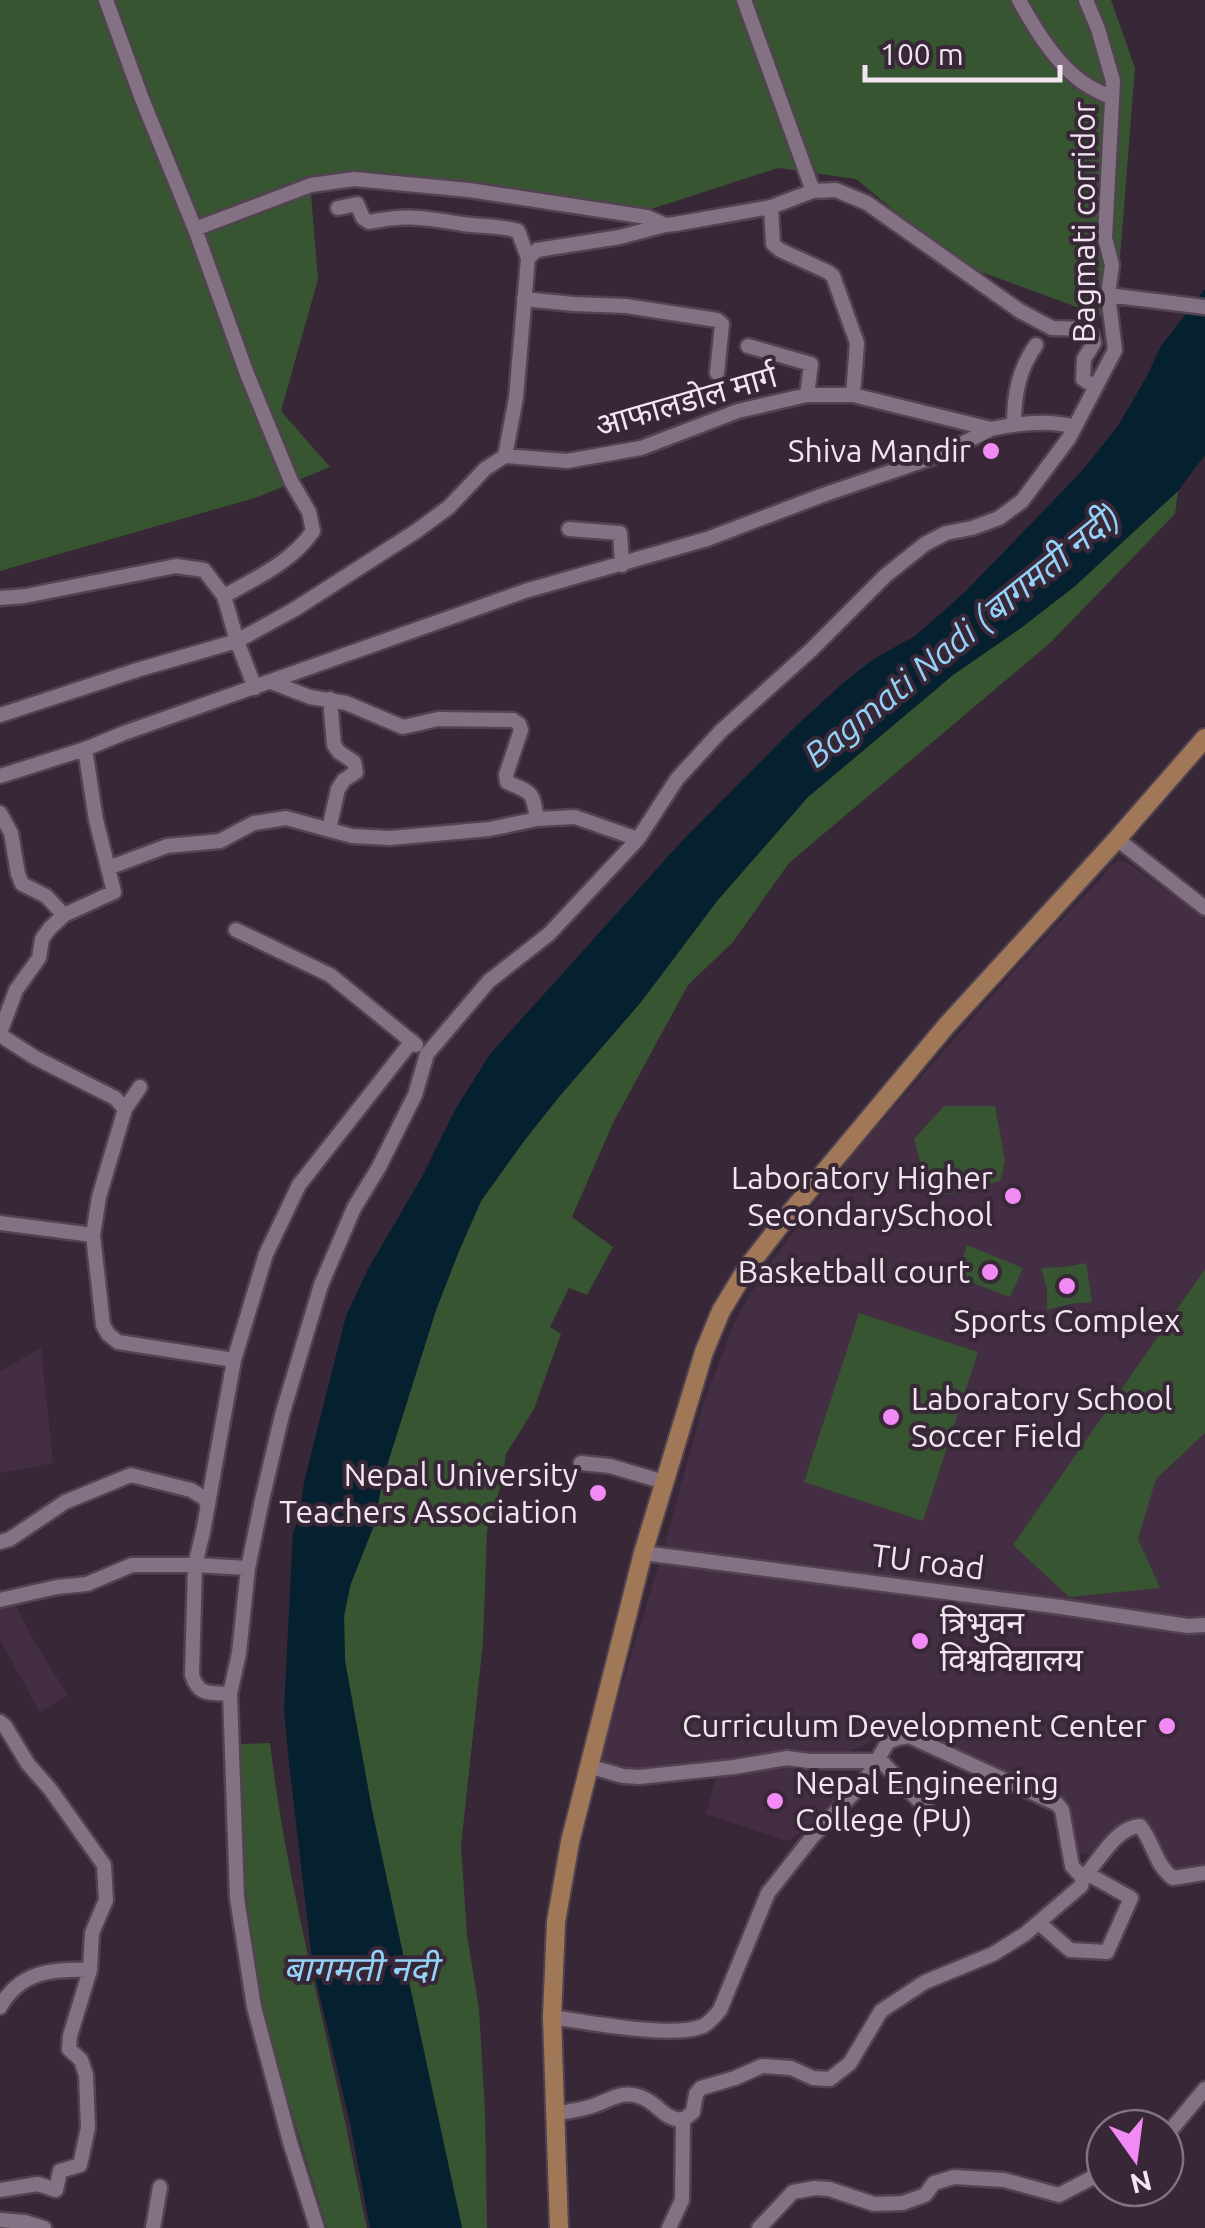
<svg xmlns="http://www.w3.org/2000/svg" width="1205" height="2228" font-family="Ubuntu,'Noto Sans Devanagari',sans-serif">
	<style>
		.built { fill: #442e43 }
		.green { fill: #375530 }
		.water { fill: #052130 }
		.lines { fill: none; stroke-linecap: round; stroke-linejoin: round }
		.minor-casing { stroke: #514350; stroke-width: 19 }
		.major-casing { stroke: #514350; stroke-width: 22 }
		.minor { stroke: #847183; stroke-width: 14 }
		.major { stroke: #a07858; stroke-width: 18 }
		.poi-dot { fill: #f18af4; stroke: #382737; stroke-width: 4 }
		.labels { text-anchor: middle; stroke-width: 8; stroke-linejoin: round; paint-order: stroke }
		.street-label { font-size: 32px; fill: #f1e5f0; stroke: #382737 }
		.poi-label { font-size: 32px; fill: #f1e5f0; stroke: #382737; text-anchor: end }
		.water-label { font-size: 35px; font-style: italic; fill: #93d1f7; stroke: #382737 }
	</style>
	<rect width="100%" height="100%" fill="#382737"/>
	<!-- built -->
	<path class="built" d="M1119,861L1130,864L1205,919V1867L1174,1873L1141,1821L1133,1819L1121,1824L1089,1854H1081L1075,1848L1066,1810L904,1728L839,1756L774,1753L624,1771L598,1764L662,1554L703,1405L733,1326L749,1296L775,1256L855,1152L1021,963L1100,880L1110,866Z
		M41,1347L53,1463L0,1473V1372Z
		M14,1601L33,1640L68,1695L40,1712L0,1640V1602Z
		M789,1764L848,1792L833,1810L788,1841L706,1814L717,1775Z"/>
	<!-- green -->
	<path class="green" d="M0,0H1111L1135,68L1115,321L959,264L856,179L778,168L642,212L374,176L310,183L318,279L281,411L330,467L258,497L0,571Z
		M1178,491L1175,514L1050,643L789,863L733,942L688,985L614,1121L572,1217L613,1247L587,1295L569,1288L550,1327L561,1334L534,1409L506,1454L502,1481L487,1531L483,1642L461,1846L467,1935L479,2009L485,2111L487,2228H462L372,1810L345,1661L344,1616L350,1586L374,1525L383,1478L436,1310L459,1251L481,1201L524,1141L558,1098L641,1002L717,901L808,797L953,675L1021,628L1075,586Z
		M944,1106H995L1005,1161L1000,1181L930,1198L914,1139Z
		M967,1245L1023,1268L1010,1297L957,1277Z
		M1086,1263L1092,1302L1070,1304L1047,1310V1288L1041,1268L1064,1267Z
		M1205,1269V1433L1156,1479L1138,1539L1160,1588L1069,1597L1013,1545Z
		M859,1313L978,1352L923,1521L804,1482Z
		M270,1743C283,1856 311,1966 335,2076C347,2127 356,2178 367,2228H327C305,2154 280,2080 263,2005C244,1919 242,1832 240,1744Z"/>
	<!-- water -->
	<path class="water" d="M1205,289V455L1178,491L1075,586L1021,628L953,675L808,797L717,901L641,1002L558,1098L524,1141L481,1201L459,1251L436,1310L383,1478L374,1525L350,1586L344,1616L345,1661L372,1810L462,2228H370L350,2123L313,1968L289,1763L284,1710L293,1532L299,1519L304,1482L346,1316L368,1269L423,1175L455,1110L490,1054L681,842L797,725L843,683L872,660L915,636L965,592L1082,471L1118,426L1147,376L1161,346Z"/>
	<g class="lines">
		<!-- minor casing -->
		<g class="minor-casing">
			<path id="minor" d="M106,0L142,99L195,229L247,374L291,481L309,512L313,531C292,562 256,578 224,596
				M744,0L813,191
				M1019,0C1033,26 1053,59 1077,78C1087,87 1100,92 1112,98
				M771,207L773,244L780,250L828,272L833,276L857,343L853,395
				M338,208L357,204L363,218L369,222C410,214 423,218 463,224C482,227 500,225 518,231L528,258
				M195,229L311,185L354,179L469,190L647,217L665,225L675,224L771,207L813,191L836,190L867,203L1020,311L1052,328L1083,329L1092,335L1094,343L1084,359L1083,379L1095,387
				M1108,295L1205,307
				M524,299L573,304L626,306L717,320L722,324L717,373
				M748,346L811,364L807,395
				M1014,424C1014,394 1019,369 1036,345
				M505,456L516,398L528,258L537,250L620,237L665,225
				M569,529L620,533L622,565
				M0,598L25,596L176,566L204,570L224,596L237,641L137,670L0,715
				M271,682L310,697L346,703L403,727L438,719L513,720L519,724L521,730L506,775L507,782C533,794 532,790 537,819
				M255,688L237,641L295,609L415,532L449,507L485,469L505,456L567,461L641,448L738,411L807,395H853L991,429C1018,423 1048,419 1075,427
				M0,776L85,749L124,733L525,591L707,539L823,495L940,455L991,429
				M0,813L11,833L18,874L22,884L46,896L64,915
				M329,829L338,789L344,780L356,772L354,762L339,752L334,745L330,699
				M1117,839L1205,908
				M108,868L167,846L220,841L254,823L286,818L352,836L390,838L490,829L537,819L575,817L638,839
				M236,930L330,975L416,1045
				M0,1033L16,990L39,958L42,939L50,928L64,915L114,892L96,820L85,749
				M0,1035L34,1057L115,1098L125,1109
				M140,1087L125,1109L99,1197L93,1235L103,1325L108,1334L118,1342L234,1360
				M0,1223L93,1235
				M581,1463L610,1466L664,1482
				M0,1542L10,1539L65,1502L131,1475L191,1490L204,1498L208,1505
				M643,1553L1061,1607L1188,1626L1205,1625
				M0,1600L57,1587L87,1584L132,1565H195L248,1568
				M230,1694C210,1692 199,1697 192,1675L195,1565L203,1532L234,1360L266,1254L299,1185L412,1041
				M0,1722L5,1726L28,1764L50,1789L104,1865L106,1900L92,1933L90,1970L70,2036L69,2049L81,2060L86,2075L88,2128L80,2165L60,2171L56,2190L38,2184L0,2190
				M588,1766L623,1776L639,1777L734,1767L787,1758L809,1761H876L883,1763L927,1809
				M1084,1877C1099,1861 1116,1827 1140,1826C1154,1843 1155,1865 1173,1878L1205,1873
				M1039,1923L1070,1950L1107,1952L1131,1898L1088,1874
				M0,2007C20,1971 52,1969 90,1970
				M552,2017C587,2022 673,2039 703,2026C709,2023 715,2016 720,2010L768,1893L813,1836L864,1782L888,1742L898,1738L909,1736L1057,1804L1062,1810L1072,1866L1083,1878L1081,1886L1025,1934L993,1954L925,1982L881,2011L850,2063L830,2079L813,2078L791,2068L762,2066L735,2078L701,2088L696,2094L693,2112L683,2120C664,2120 658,2103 641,2097C623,2090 612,2099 595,2105C582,2110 568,2111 555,2114
				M1165,2137L1205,2089
				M0,2220L25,2222L44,2228
				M153,2228L160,2187
				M317,2228L290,2142L254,2007L237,1898L230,1694L239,1653L248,1568L262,1500L282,1415L321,1285L354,1208L379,1167L415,1095L427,1054L489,981L549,934L638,839L677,779L721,731L811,650L885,576L925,544L946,533L972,528L999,518L1022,501L1069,438L1115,350L1108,295L1112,265L1105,238L1113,81L1098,29L1086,0
				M669,2228L682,2200L683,2120
				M759,2228L793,2192L815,2188L829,2189L874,2204L903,2203L925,2195L934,2183L954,2177L1004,2180L1059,2195L1105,2171"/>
		</g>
		<!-- major casing -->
		<g class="major-casing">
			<path id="major" d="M559,2228L552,2017L556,1922L570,1842L643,1553L704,1352L721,1311L747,1268L785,1219L947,1025L1117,839L1205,738"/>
		</g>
		<!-- minor -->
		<use href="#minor" class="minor"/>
		<!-- major -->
		<use href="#major" class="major"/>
	</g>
	<!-- markers -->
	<g class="poi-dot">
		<circle cx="991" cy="451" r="10"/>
		<circle cx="1013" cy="1196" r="10"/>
		<circle cx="990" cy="1272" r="10"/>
		<circle cx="1067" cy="1286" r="10"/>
		<circle cx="891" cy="1417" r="10"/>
		<circle cx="598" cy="1493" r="10"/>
		<circle cx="920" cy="1641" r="10"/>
		<circle cx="1167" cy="1726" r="10"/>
		<circle cx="775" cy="1801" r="10"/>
	</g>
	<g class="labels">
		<!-- street labels -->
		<g class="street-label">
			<text transform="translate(1084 222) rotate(-90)" y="11">Bagmati corridor</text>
			<text transform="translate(686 401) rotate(-16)" y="11">आफालडोल मार्ग</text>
			<text transform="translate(928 1562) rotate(7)" y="11">TU road</text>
		</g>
		<!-- poi labels -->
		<g class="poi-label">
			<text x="971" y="462">Shiva Mandir</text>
			<text x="993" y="1189">Laboratory Higher<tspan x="993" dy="37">SecondarySchool</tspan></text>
			<text x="970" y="1283">Basketball court</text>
			<text x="1067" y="1332" text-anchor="middle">Sports Complex</text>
			<text x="911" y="1410" text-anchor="start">Laboratory School<tspan x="911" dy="37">Soccer Field</tspan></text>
			<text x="578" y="1486">Nepal University<tspan x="578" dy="37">Teachers Association</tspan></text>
			<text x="940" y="1634" text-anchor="start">त्रिभुवन<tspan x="940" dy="37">विश्वविद्यालय</tspan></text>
			<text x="1147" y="1737">Curriculum Development Center</text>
			<text x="795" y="1794" text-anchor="start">Nepal Engineering<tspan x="795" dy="37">College (PU)</tspan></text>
		</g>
		<!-- water labels -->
		<g class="water-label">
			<text transform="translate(962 636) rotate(-39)" y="12">Bagmati Nadi (बागमती नदी)</text>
			<text x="360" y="1981">बागमती नदी</text>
		</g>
	</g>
	<!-- north arrow -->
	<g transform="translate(1135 2158) rotate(166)"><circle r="48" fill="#382737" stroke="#827381" stroke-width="2.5"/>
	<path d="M0-8L18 38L0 25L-18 38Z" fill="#f18af4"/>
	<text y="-15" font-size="28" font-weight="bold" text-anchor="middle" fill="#f1e5f0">N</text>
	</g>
	<!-- scale -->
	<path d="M865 65v15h195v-15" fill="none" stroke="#f1e5f0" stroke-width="5"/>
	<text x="880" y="65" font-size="30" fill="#f1e5f0" stroke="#382737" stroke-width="8" paint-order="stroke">100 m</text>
</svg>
